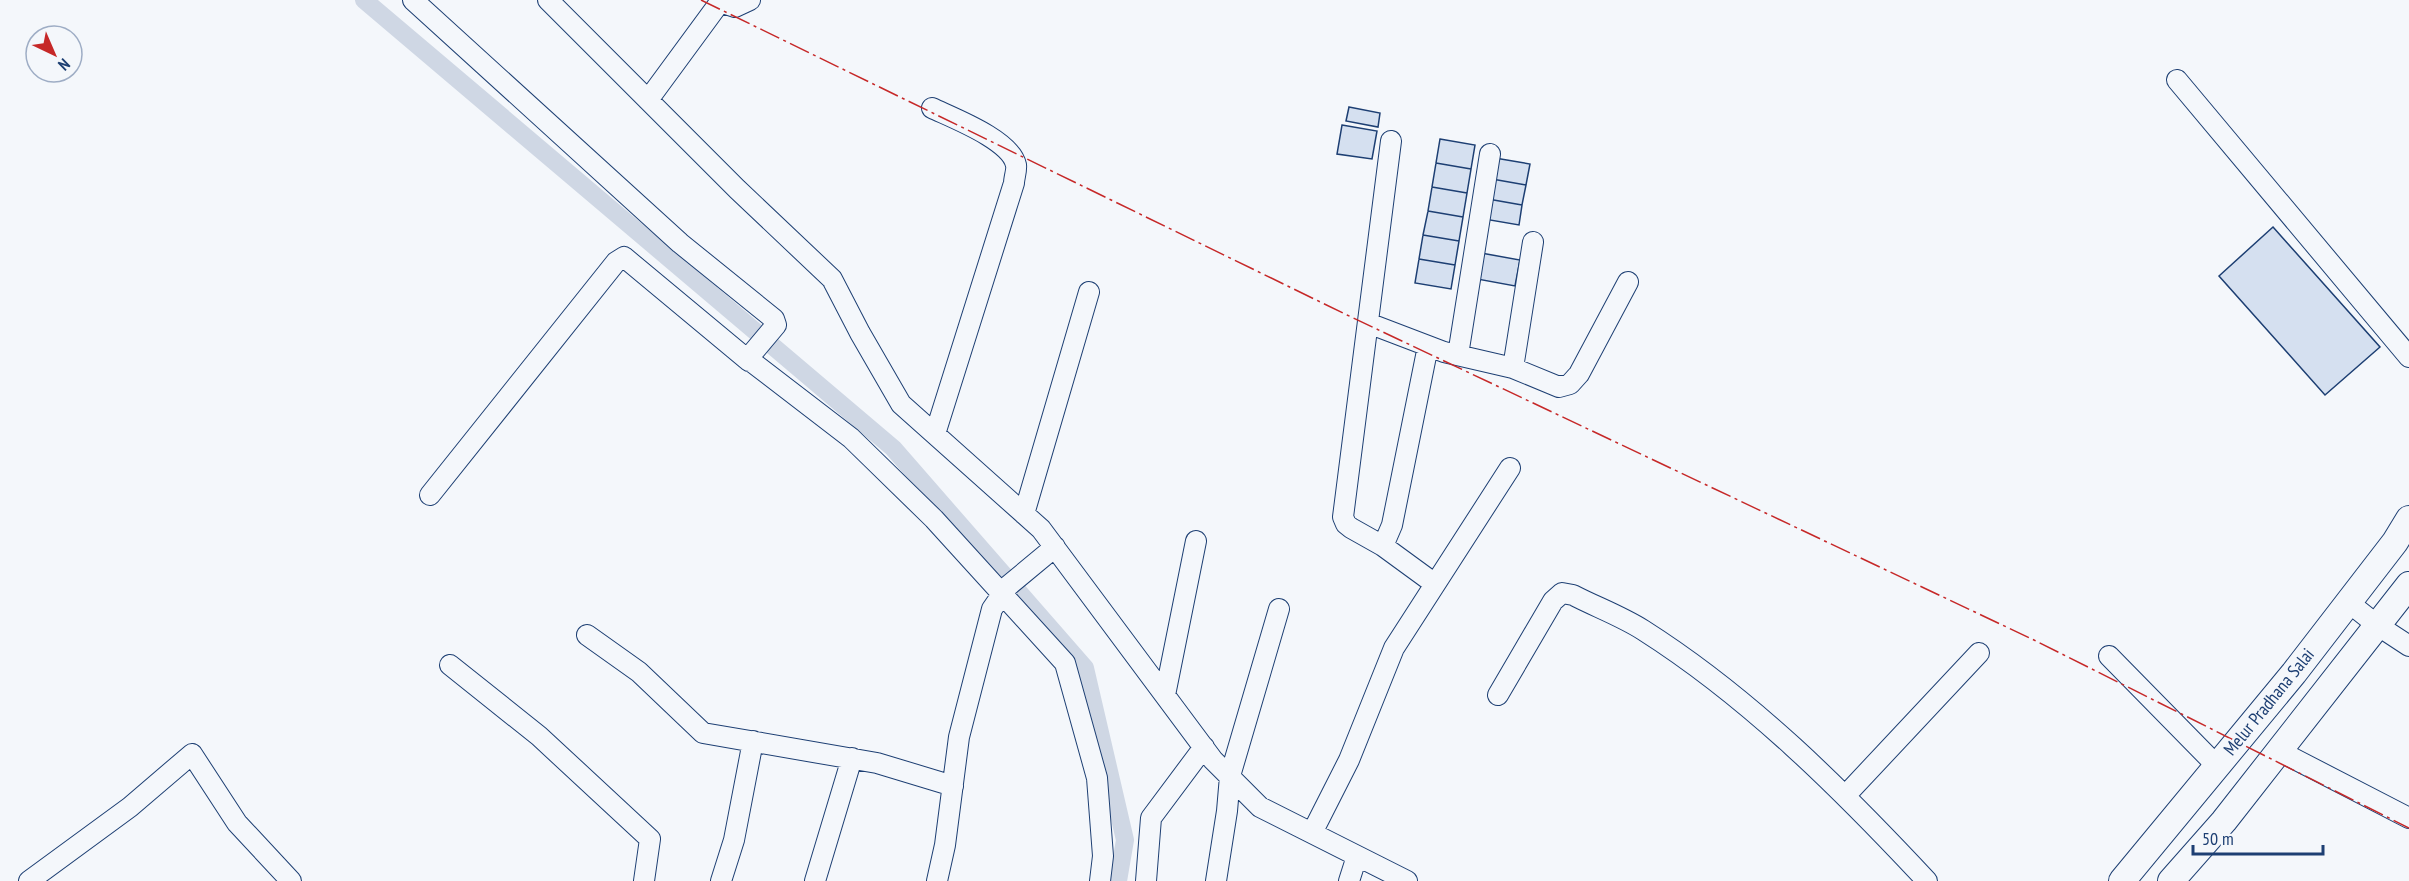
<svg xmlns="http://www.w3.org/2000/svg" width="2409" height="881" font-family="'PT Sans Narrow',sans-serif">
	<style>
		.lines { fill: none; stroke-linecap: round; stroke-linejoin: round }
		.canal { stroke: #cfd7e4; stroke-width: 18 }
		.building { fill: #d5e0f0; stroke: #1d3f73; stroke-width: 1.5 }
		.minor-casing { stroke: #1d3f73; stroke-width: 22 }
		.major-casing { stroke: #1d3f73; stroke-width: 28 }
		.minor { stroke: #f4f7fb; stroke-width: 20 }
		.major { stroke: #f4f7fb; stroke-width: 26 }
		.power { stroke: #c62828; stroke-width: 1.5; stroke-dasharray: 21 4.5 3 4.5; stroke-linecap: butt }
		.labels { text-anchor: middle; stroke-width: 4.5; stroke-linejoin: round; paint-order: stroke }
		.street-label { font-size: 18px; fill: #1d3f73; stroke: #f4f7fb }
	</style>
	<rect width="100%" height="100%" fill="#f4f7fb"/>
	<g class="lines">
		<!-- canal -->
		<path class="canal" d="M364,0L893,448L1085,668L1125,840L1118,881"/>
	</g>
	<!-- building -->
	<path class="building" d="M1349,107L1380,113L1378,127L1346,121Z
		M1342,125L1377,131L1372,159L1337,154Z
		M1440,139L1475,145L1471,169L1436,163Z
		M1495,158L1530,164L1526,185L1492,179Z
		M1436,163L1471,169L1467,193L1432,187Z
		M1492,179L1526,185L1522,205L1488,199Z
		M1432,187L1467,193L1463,217L1428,211Z
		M1488,199L1522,205L1519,225L1484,219Z
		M1428,211L1463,217L1459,241L1423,235Z
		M2273,227L2380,347L2325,395L2219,276Z
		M1423,235L1459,241L1455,265L1419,259Z
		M1481,253L1520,260L1515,286L1477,279Z
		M1419,259L1455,265L1451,289L1415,283Z"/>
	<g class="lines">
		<!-- minor casing -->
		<g class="minor-casing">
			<path id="minor" d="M413,0L680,243L774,319L776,325L750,356L752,362L851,438L934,519L1065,663L1097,778L1103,856L1100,881
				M548,0L737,189L832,279L860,333L901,404L1041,529L1213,760L1260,807L1407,881
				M2177,80L2409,357
				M648,100L720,2L735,7L750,0
				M932,108C953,118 1011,140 1016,165C1017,170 1014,178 1014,183L935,434
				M1391,141L1343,517L1346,524L1351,528L1383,546L1435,584
				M1368,323L1444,352L1513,368L1559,387L1570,384L1579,374L1628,282
				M1458,355L1490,154
				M1513,368L1533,242
				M430,495L616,262L624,257L749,361L750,359
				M1024,514L1089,292
				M1383,546L1392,525L1428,346
				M2348,602L2377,625L2409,646
				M587,635L639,672L703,733L877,763L953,786
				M2109,656L2217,766
				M450,665L539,736L650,839L644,881
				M1165,695L1196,541
				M1498,695L1553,601L1562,593L1573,595C1596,607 1621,616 1643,630C1750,698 1841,789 1927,881
				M2279,751L2409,818
				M1845,796L1979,653
				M1312,833L1349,760L1394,648L1510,468
				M29,881L130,807L192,754L237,823L291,881
				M721,881L734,840L753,741
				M815,881L852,758
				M937,881L945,845L959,737L992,609L1008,586L1055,547
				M1146,881L1151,818L1204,747
				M1216,881L1227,811L1230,776L1279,609
				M1349,881L1357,856"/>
		</g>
		<!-- major casing -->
		<g class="major-casing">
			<path id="major" d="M2122,881L2294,673L2395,542L2409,519
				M2171,881L2224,821L2409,585"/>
		</g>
		<!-- minor -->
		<use href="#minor" class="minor"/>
		<!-- major -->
		<use href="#major" class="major"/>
		<!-- power -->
		<path class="power" d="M701,0L1347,315L2034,640L2409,828"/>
	</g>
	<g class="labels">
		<!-- street labels -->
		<g class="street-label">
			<text transform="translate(2269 702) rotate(-51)" y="6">Melur Pradhana Salai</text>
		</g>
	</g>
	<!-- north arrow -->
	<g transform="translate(54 54) rotate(136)"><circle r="28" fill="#f4f7fb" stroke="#9eadc5" stroke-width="1.5"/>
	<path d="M0-4.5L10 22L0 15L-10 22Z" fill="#c62828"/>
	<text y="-9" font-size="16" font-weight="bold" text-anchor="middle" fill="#1d3f73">N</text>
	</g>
	<!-- scale -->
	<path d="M2193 845v9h130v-9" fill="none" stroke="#1d3f73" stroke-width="3"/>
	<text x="2202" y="845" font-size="18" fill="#1d3f73" stroke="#f4f7fb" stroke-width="4.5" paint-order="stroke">50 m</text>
</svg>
